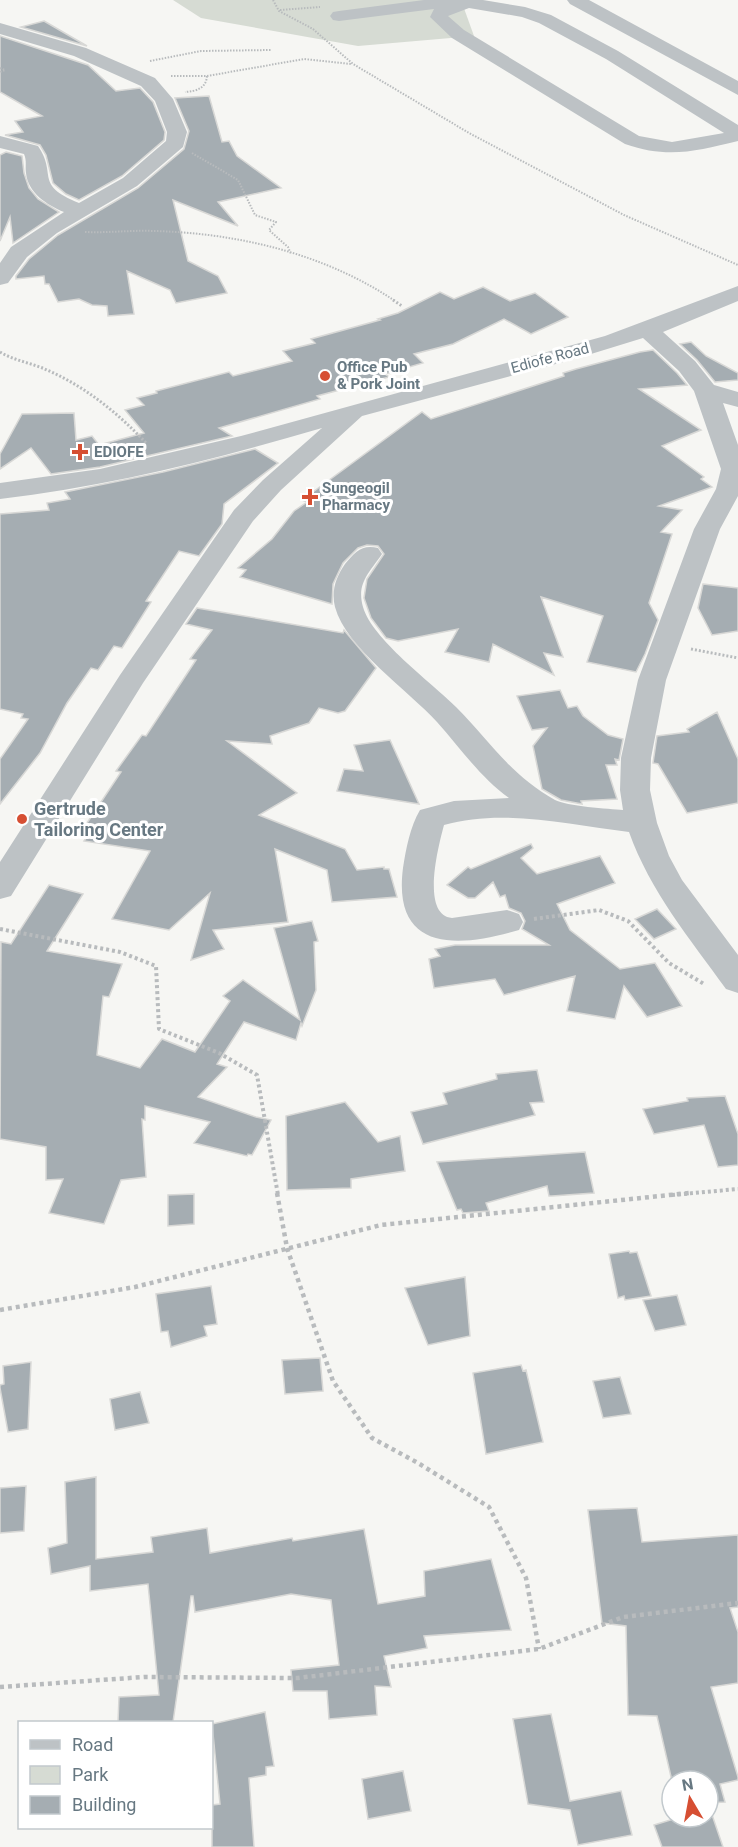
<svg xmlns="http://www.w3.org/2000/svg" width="738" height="1847" font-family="Roboto,sans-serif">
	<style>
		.green { fill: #d6dbd3 }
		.building { fill: #a5adb2; stroke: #d8d8d6; stroke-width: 1.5 }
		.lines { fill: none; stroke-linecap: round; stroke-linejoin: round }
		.path-far3 { stroke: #b8bbbd; stroke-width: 2; stroke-dasharray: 1.5 1.5; stroke-linecap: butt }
		.path-far2 { stroke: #b8bbbd; stroke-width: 3; stroke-dasharray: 2 2; stroke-linecap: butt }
		.path-far1 { stroke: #b8bbbd; stroke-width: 4; stroke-dasharray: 3 3; stroke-linecap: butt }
		.path { stroke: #b8bbbd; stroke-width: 4.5; stroke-dasharray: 4 4; stroke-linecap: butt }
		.minor { fill: #bdc2c5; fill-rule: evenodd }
		.poi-dot { fill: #d64f33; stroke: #fff; stroke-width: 2 }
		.labels { text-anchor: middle; stroke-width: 6; stroke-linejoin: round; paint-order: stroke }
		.far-street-label { font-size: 15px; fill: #677882; stroke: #fff }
		.far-poi-label { font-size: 15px; font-weight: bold; fill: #677882; stroke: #fff; text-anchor: start }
		.poi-label { font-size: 18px; font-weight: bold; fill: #677882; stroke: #fff; text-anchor: start }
	</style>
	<rect width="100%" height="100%" fill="#f6f6f3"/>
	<!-- green -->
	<path class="green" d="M173,0H461L474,36L358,46L201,18Z"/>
	<!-- building -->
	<path class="building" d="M44,21L87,46L21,27Z
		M0,36L88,65L116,91L140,88L153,102L165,132L164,140L122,176L79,200L66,194L53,183L46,155L40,145L5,135L23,132L15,121L42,116L0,92Z
		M209,96L222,142L229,141L237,156L281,188L218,202L238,226L173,200L188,261L218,276L227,293L176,303L170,290L127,271L134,314L108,316L107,306L92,305L79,299L58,302L49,284H45L44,276L16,279V276L29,259L58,235L138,188L184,149L189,131L175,98Z
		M6,152L22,156L24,173L29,188L38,199L59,212L13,243L10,217L0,241V155Z
		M483,287L510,301L535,293L568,317L531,334L504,319L453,344L414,354L423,363L385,374L389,377L317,396L320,399L219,428L232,436L100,467L51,474L31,448L0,469V454L22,414L74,413L76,440L92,436L99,445L144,433L125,410L144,405L137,398L157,393L156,391L229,372L233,376L292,361L283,351L315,343L311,339L380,320L378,319L398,313L440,292L454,299Z
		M691,342L706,356L738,373V380L715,382L697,360L680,344Z
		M653,350L677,373L687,385L639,389L701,430L662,446L704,477L701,479L712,487L659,506L682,510L661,532L672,534L649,603L658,620L645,654L636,672L587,662L603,616L541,597L563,657L544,653L554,675L493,644L489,662L445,652L458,629L398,641L386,638L371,618L364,598L367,579L384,554L378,546L367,545L358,548L343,563L333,584L332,604L240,577L246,570L238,568L272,539L294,511L307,502L302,500L422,412L431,419L564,376L563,373L576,369L640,352Z
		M255,449L278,463L224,504L222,524L199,556L179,551L146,601L151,602L122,648L114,646L98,670L91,668L67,703L40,753L0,804V759L28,719L21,718L23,714L0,709V514L49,510L47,503L70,499L65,492L163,472Z
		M703,584L738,588V631L712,635L698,608Z
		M197,608L343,633L344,630L376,668L345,711L338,713L319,708L309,723L270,736L272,744L227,741L297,793L259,815L345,849L357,870L384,867V869H389L397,897L332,902L327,870L275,849L288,922L213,930L224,949L191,960L210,893L169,930L112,919L150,851L84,841L89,834L81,832L121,772L116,771L142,735L146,736L196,660L190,659L212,630L186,624Z
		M560,690L568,708L577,706L583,716L608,735L623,739L619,760L615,759L617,765H606L617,799L581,801L582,804L561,800L542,789L533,746L547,728L532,730L517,696Z
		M717,712L738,759V803L687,813L658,764L653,763L657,736L689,732L687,729Z
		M390,740L419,804L337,791L344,769L363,771L354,745Z
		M531,844L533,848L521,858L537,874L600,856L615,883L557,904L570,930L620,969L655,963L682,1006L647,1017L624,986L615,1019L567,1011L575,976L504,995L495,979L434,988L429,959L440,956L435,949L455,945H549L522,929L525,921L521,913L509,908L505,895L500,897L493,882L475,898H468L447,885L468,867L471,869Z
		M49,885L83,894L47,951L122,964L109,997L103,996L97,1055L140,1068L162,1039L195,1052L230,1001L223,996L243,980L300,1020L274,928L312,921L318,941L314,942L316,990L302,1026L301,1023L296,1040L244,1022L217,1064L227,1067L198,1097L256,1117L271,1120L252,1155L248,1154L247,1156L194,1143L210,1122L145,1106V1120L142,1119L146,1177L121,1180L104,1224L49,1213L63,1179L46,1180V1147L0,1139L1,942L11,944Z
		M657,909L676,929L654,939L635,919Z
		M537,1070L544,1102L530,1103L535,1115L423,1144L411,1112L447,1104L443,1093L497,1079L496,1074Z
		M725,1096L738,1134V1165L718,1167L704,1125L654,1134L643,1109L688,1101L687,1098Z
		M345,1102L378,1142L400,1136L405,1171L351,1179V1188L287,1190L286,1116Z
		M585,1152L594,1193L552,1196H549L547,1186L486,1203L489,1211L463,1213L461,1209L457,1210L437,1162Z
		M194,1194V1224L168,1226V1195Z
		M629,1251L630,1253L637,1252L651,1296L625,1300L624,1296L618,1298L609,1254Z
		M465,1277L470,1336L428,1345L405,1288Z
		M211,1286L217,1324L204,1326L207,1336L171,1347L168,1331L161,1332L156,1294Z
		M677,1295L686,1325L655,1331L643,1300Z
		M320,1358L323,1391L285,1394L282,1360Z
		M31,1362L28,1429L8,1432L0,1388V1385L4,1384L3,1366Z
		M521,1365L523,1371L526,1370L543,1442L486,1454L473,1373Z
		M620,1377L631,1414L603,1418L593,1381Z
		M140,1392L149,1423L115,1430L110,1399Z
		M96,1477V1559L153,1552L151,1537L207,1528L210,1553L292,1538L293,1541L364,1529L378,1604L425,1596L424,1571L491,1559L511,1630L424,1636L427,1648L384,1656L391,1687L375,1686L377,1715L329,1719L327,1691H293L291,1670L339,1665L331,1600L291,1594L195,1612L193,1596H191L173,1722H118L119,1697L159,1695L148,1584L90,1591V1566L51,1574L48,1548L67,1543L65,1482Z
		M26,1486L24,1531L0,1533V1488Z
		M637,1508L642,1542L738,1535V1607L730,1608L738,1632V1683L711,1687L738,1777V1780L720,1784L725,1802L708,1803V1781H672L657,1716L628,1715L626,1626L602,1623L588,1510Z
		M265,1712L274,1766L266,1767V1775L249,1778L254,1847H212V1805L220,1804L212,1724Z
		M551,1714L570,1801L621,1791L632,1835L578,1845L570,1810L528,1804L513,1719Z
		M403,1771L411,1811L368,1819L362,1779Z
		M708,1803L723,1847H662L654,1825L680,1817H708Z"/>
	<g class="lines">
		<!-- path-far3 -->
		<path class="path-far3" d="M273,0L279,11L313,29L353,64L469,133L624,215L738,265
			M280,10L320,7
			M150,61L201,51L271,50
			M0,68L5,70L0,72
			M171,76H207C206,89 196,91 185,92
			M207,76L304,59L351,64
			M192,153L238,180L255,215L276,222L269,230L288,247L291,254
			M85,232C108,233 131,230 154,231C238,233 325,254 395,301"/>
		<!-- path-far2 -->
		<path class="path-far2" d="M393,300L402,306
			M0,352C15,361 32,363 47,370C86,387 118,413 147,444
			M691,649L738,658"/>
		<!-- path-far1 -->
		<path class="path-far1" d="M534,919L599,910L628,921L669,963L704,984
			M0,929L120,952L156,966L159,1029L219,1053L257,1075L278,1195
			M672,1195L738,1189"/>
		<!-- path -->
		<path class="path" d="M277,1193L287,1248L333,1381L372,1438L418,1463L489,1507L526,1578L539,1649
			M0,1310L135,1287L381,1225L689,1193
			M0,1687L144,1677L298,1678L539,1649L623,1617L738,1603"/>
		<!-- minor -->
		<path class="minor" d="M424,0H483L525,7L551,15L618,51L738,125V141C696,151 668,159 625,144L452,38L430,17L434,9L339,21L333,20L330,16L333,12L339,11ZM469,8L522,17L539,23L606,59L724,133L672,142L639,136L464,30L448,16Z
			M567,0H589L738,81V95L570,4Z
			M0,23L86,48L155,78L173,99L187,132L183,147L137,186L57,233L27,257L8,283L0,285V263L11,247L64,212C47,205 28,193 26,173C25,166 27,161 24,154L0,148V136L38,146C58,175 33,184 79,203L123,178L166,141L167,132L155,101L141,86L74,56L0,34Z
			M738,286V301L663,332L695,361L714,385L738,392V407L723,403L738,445V496L720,529L666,680L651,758L650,790L657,823L669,856L682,880L738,955V993L726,989C690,939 650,891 629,832C570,825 503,808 444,825C439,844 420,915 452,918L507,910L519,914L523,922L519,930C459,948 392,953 403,868C406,849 410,827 420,810L454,801L509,798C480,777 461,749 437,722C409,691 346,648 335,607C331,591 336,577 345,564C355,552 362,544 378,548L382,554C370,572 356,583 363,607C372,639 431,682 456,707C491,742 509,774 555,800C566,806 609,809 623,810L620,790L621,758L638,680L694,529L716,489L721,469L694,391L679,371L643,338L578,358L362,416L281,490L253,521L143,683L11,896L0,899V862L120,675L234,510L263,480L322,428C216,459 110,486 0,499V483L100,469L241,436L605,336Z"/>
	</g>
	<!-- markers -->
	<g class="poi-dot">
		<circle cx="325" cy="376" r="6"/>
		<path d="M77 443h6v6h6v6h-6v6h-6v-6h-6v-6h6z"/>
		<path d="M307 488h6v6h6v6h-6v6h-6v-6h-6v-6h6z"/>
		<circle cx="22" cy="819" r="6"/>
	</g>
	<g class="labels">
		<!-- far-street labels -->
		<g class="far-street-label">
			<text transform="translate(550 358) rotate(-15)" y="5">Ediofe Road</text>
		</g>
		<!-- far-poi labels -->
		<g class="far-poi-label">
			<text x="337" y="372">Office Pub<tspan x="337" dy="17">&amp; Pork Joint</tspan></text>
			<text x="94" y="457">EDIOFE</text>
			<text x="322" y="493">Sungeogil<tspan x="322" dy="17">Pharmacy</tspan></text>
		</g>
		<!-- poi labels -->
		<g class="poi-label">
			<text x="34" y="815">Gertrude<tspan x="34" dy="21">Tailoring Center</tspan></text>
		</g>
	</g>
	<!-- legend -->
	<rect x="18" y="1721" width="195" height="108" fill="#ffffff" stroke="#c2c9cd" stroke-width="1.5"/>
	<rect x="30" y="1740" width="30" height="9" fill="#bdc2c5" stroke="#c2c9cd" stroke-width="1.5"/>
	<text x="72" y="1751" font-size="18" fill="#677882">Road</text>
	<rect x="30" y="1766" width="30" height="18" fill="#d6dbd3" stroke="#c2c9cd" stroke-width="1.5"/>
	<text x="72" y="1781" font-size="18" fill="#677882">Park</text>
	<rect x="30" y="1796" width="30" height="18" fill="#a5adb2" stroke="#c2c9cd" stroke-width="1.5"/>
	<text x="72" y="1811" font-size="18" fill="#677882">Building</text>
	<!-- north arrow -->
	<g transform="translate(690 1799) rotate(350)"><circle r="28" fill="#ffffff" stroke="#c2c9cd" stroke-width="1.5"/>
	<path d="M0-4.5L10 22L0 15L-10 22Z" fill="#d64f33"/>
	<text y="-9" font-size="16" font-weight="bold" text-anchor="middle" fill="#677882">N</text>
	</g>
</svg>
